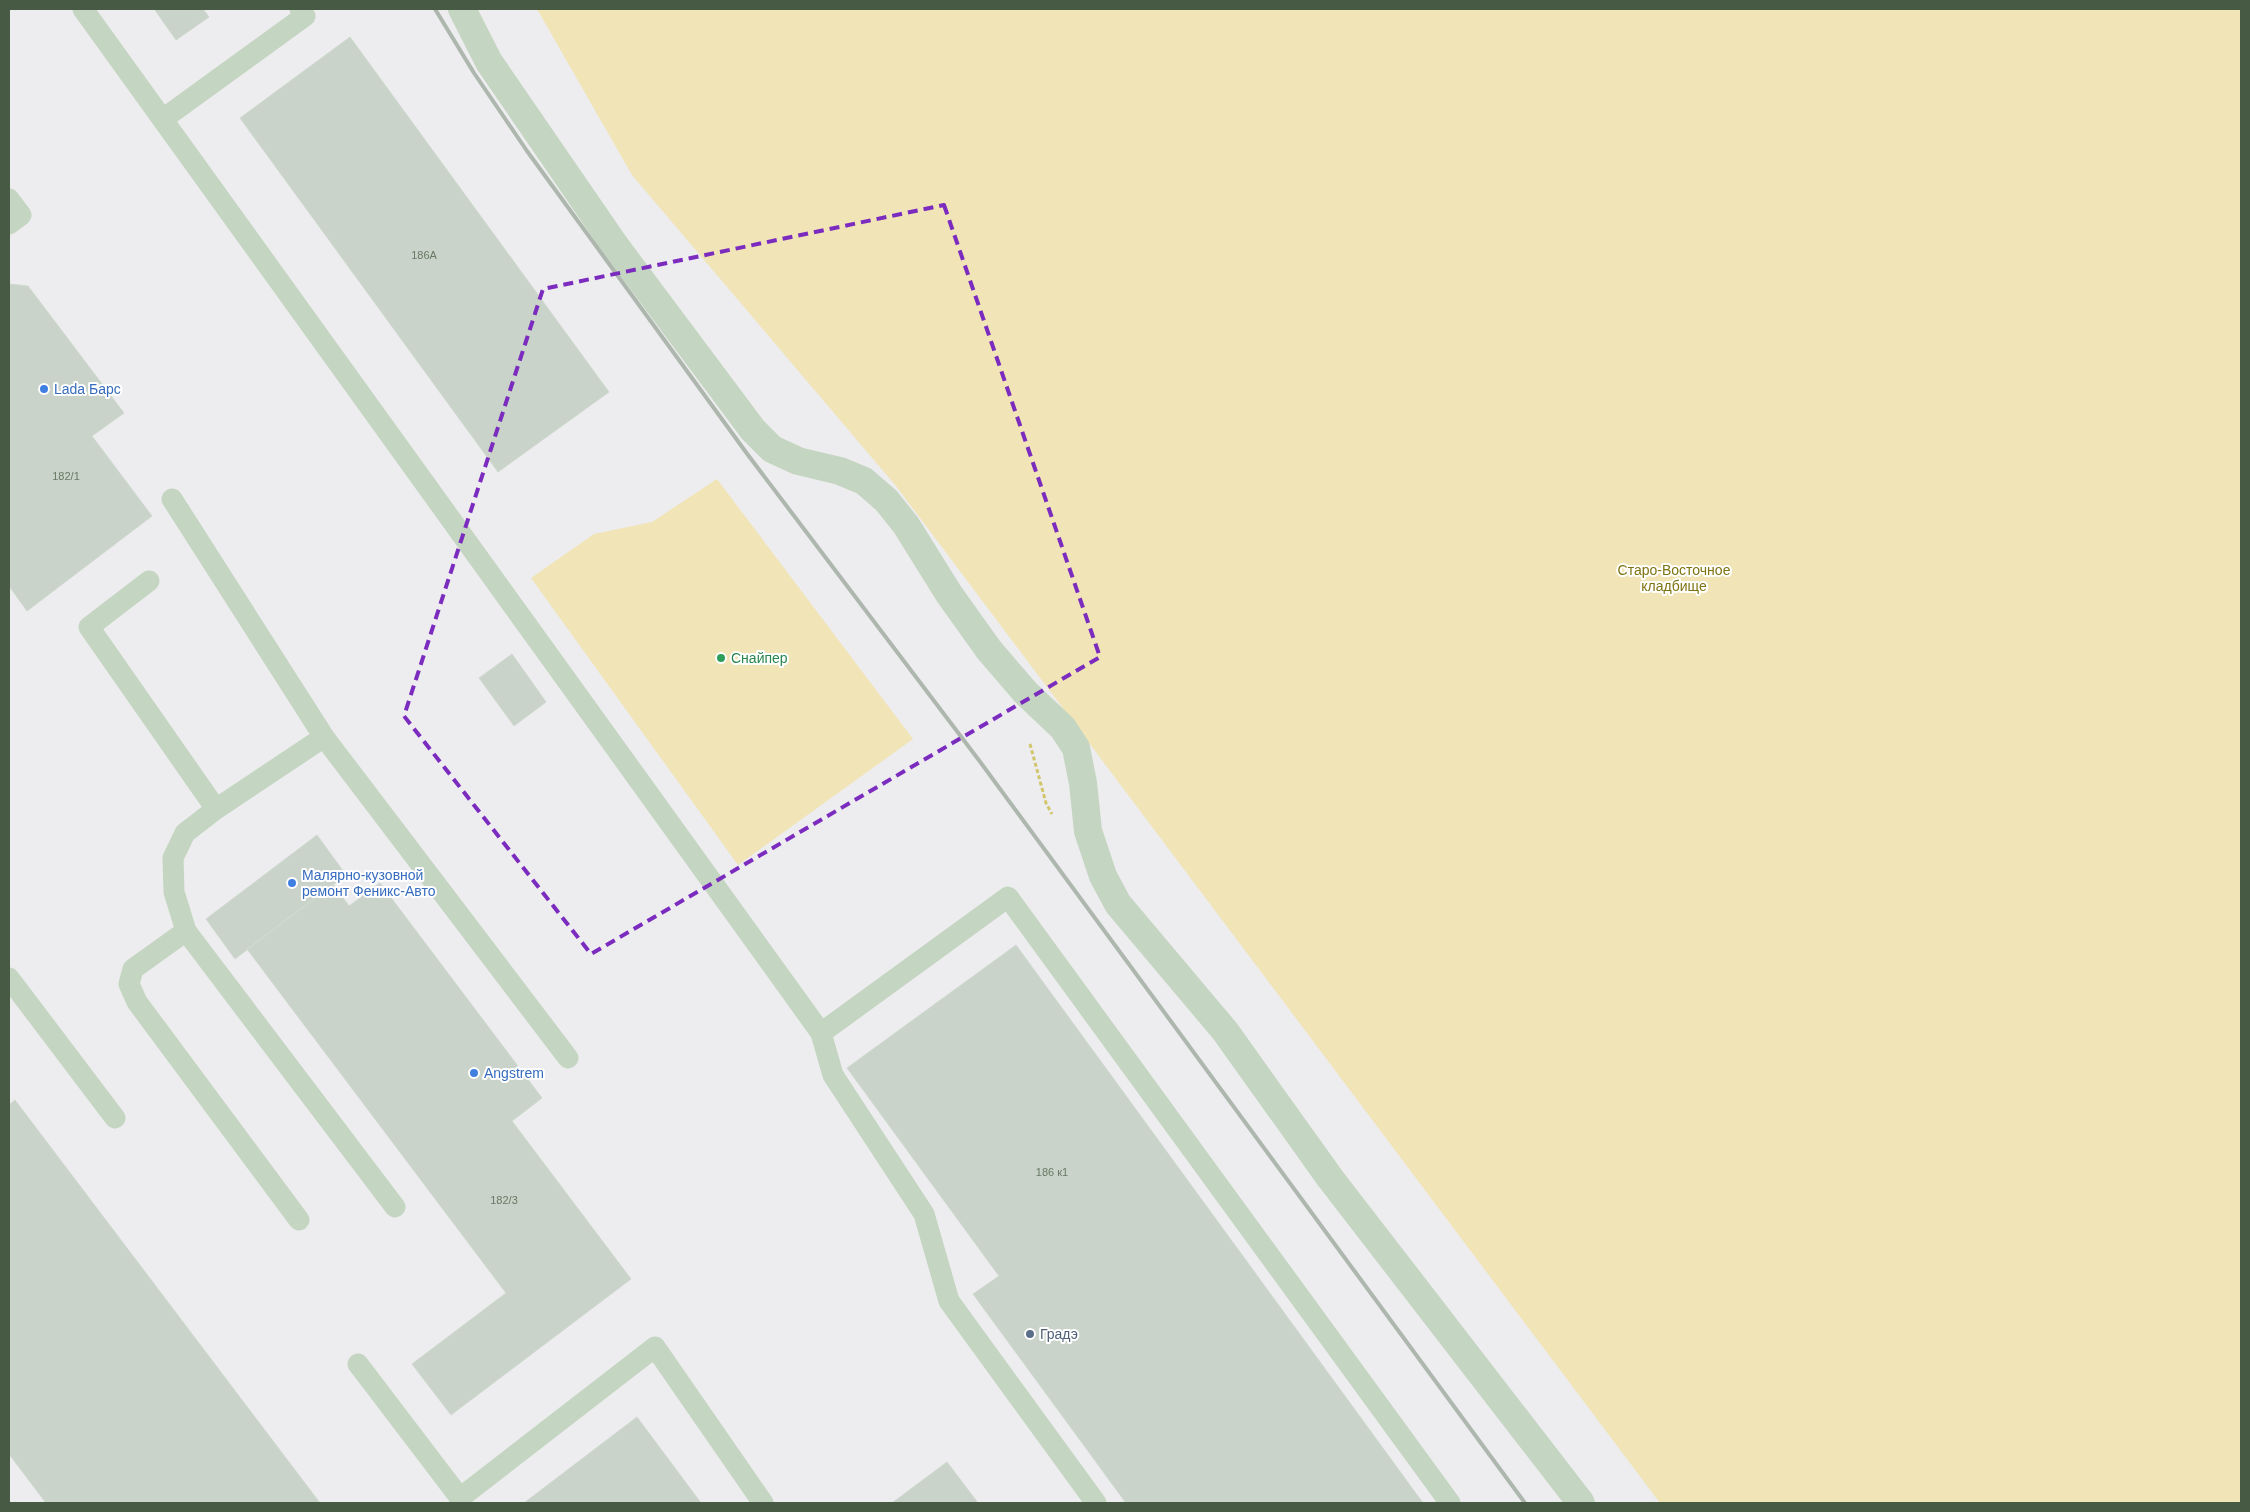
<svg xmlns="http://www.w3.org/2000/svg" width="2250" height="1512" font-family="Helvetica,sans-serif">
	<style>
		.green { fill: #f1e4b6 }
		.building { fill: #c9d3c9; stroke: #d0d9d0 }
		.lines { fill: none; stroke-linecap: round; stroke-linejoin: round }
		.path { stroke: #d1c66c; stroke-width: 3; stroke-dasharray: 4 2.5; stroke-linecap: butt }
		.service { stroke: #c4d5c1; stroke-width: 21 }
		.minor { stroke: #c4d5c1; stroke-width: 28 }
		.rail { stroke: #aeb7ae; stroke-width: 4 }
		.marked { fill: none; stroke: #7b2cbf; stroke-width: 4; stroke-dasharray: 10 6; stroke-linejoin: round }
		.shop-dot { fill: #3f7fe0; stroke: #fff; stroke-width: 2 }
		.leisure-dot { fill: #2e9e5b; stroke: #fff; stroke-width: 2 }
		.service-dot { fill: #5c6f8a; stroke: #fff; stroke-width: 2 }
		.labels { text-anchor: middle; stroke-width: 4; stroke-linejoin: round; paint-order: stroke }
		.number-label { font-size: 11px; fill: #687965 }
		.shop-label { font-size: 14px; fill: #366cbe; stroke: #fff; text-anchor: start }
		.park-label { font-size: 14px; fill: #7f7311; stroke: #fff }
		.leisure-label { font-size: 14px; fill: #27864d; stroke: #fff; text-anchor: start }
		.service-label { font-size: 14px; fill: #4e5e75; stroke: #fff; text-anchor: start }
	</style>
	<rect width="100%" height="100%" fill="#edecef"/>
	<!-- green -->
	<path class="green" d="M537,9H2241V1503H1660L896,486L632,175Z
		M717,479L913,739L738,865L531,578L594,534L652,522Z"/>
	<!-- building -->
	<path class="building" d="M156,9H203L209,17L176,40L155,10Z
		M350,37L609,392L498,472L240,118Z
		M9,284L28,286L124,413L92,436L152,516L27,611L9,586Z
		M512,654L546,702L514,726L479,678Z
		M317,835L346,875L235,959L206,919Z
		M380,883L542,1098L512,1121L631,1279L451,1415L412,1364L506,1293L247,949L333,884L349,906Z
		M1016,945L1423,1503H1126L973,1294L999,1276L847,1068Z
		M15,1100L320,1503H46L9,1454V1105Z
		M637,1417L701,1503H524Z
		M947,1462L978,1503H892Z"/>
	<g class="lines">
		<!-- path -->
		<path class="path" d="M1030,744L1046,803L1052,814"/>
		<!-- service -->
		<path class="service" d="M83,9L821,1033L833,1075L924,1214L949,1301L1096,1503
			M163,119L305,16L300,9
			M9,199L21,215L9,224
			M172,499L324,737L568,1058
			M149,581L89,627L216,809
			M324,737L216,809L185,833L173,858L174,892L186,931L395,1207
			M186,931L133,969L129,984L137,1002L299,1220
			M9,978L115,1118
			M821,1033L1008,897L1450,1503
			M358,1364L460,1498L655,1347L763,1503"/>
		<!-- minor -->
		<path class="minor" d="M462,9L489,62L614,244L753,430L772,449L798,461L840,471L864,481L886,500L906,525L949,594L989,650L1026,693L1063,728L1076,748L1083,783L1088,831L1103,876L1118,904L1225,1031L1330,1178L1581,1503"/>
		<!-- rail -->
		<path class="rail" d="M435,9L474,73L527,151L748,455L981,763L1525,1503"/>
	</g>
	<!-- marked area -->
	<path class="marked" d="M944,205L1100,657L591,954L404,716L543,289Z"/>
	<!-- markers -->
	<g class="shop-dot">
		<circle cx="44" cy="389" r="5"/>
		<circle cx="292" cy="883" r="5"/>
		<circle cx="474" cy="1073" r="5"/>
	</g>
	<circle class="leisure-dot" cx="721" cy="658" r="5"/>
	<circle class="service-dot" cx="1030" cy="1334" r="5"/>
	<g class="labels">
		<!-- number labels -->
		<g class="number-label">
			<text x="424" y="259">186А</text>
			<text x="66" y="480">182/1</text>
			<text x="1052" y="1176">186 к1</text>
			<text x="504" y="1204">182/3</text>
		</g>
		<!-- shop labels -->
		<g class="shop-label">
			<text x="54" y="394">Lada Барс</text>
			<text x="302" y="880">Малярно-кузовной<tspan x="302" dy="16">ремонт Феникс-Авто</tspan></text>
			<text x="484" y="1078">Angstrem</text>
		</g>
		<!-- park labels -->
		<g class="park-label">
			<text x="1674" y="575">Старо-Восточное<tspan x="1674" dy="16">кладбище</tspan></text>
		</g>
		<!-- leisure labels -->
		<g class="leisure-label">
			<text x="731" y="663">Снайпер</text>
		</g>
		<!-- service labels -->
		<g class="service-label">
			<text x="1040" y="1339">Градэ</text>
		</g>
	</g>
	<!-- border -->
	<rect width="2250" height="1512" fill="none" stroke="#475b44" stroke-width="20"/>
</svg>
